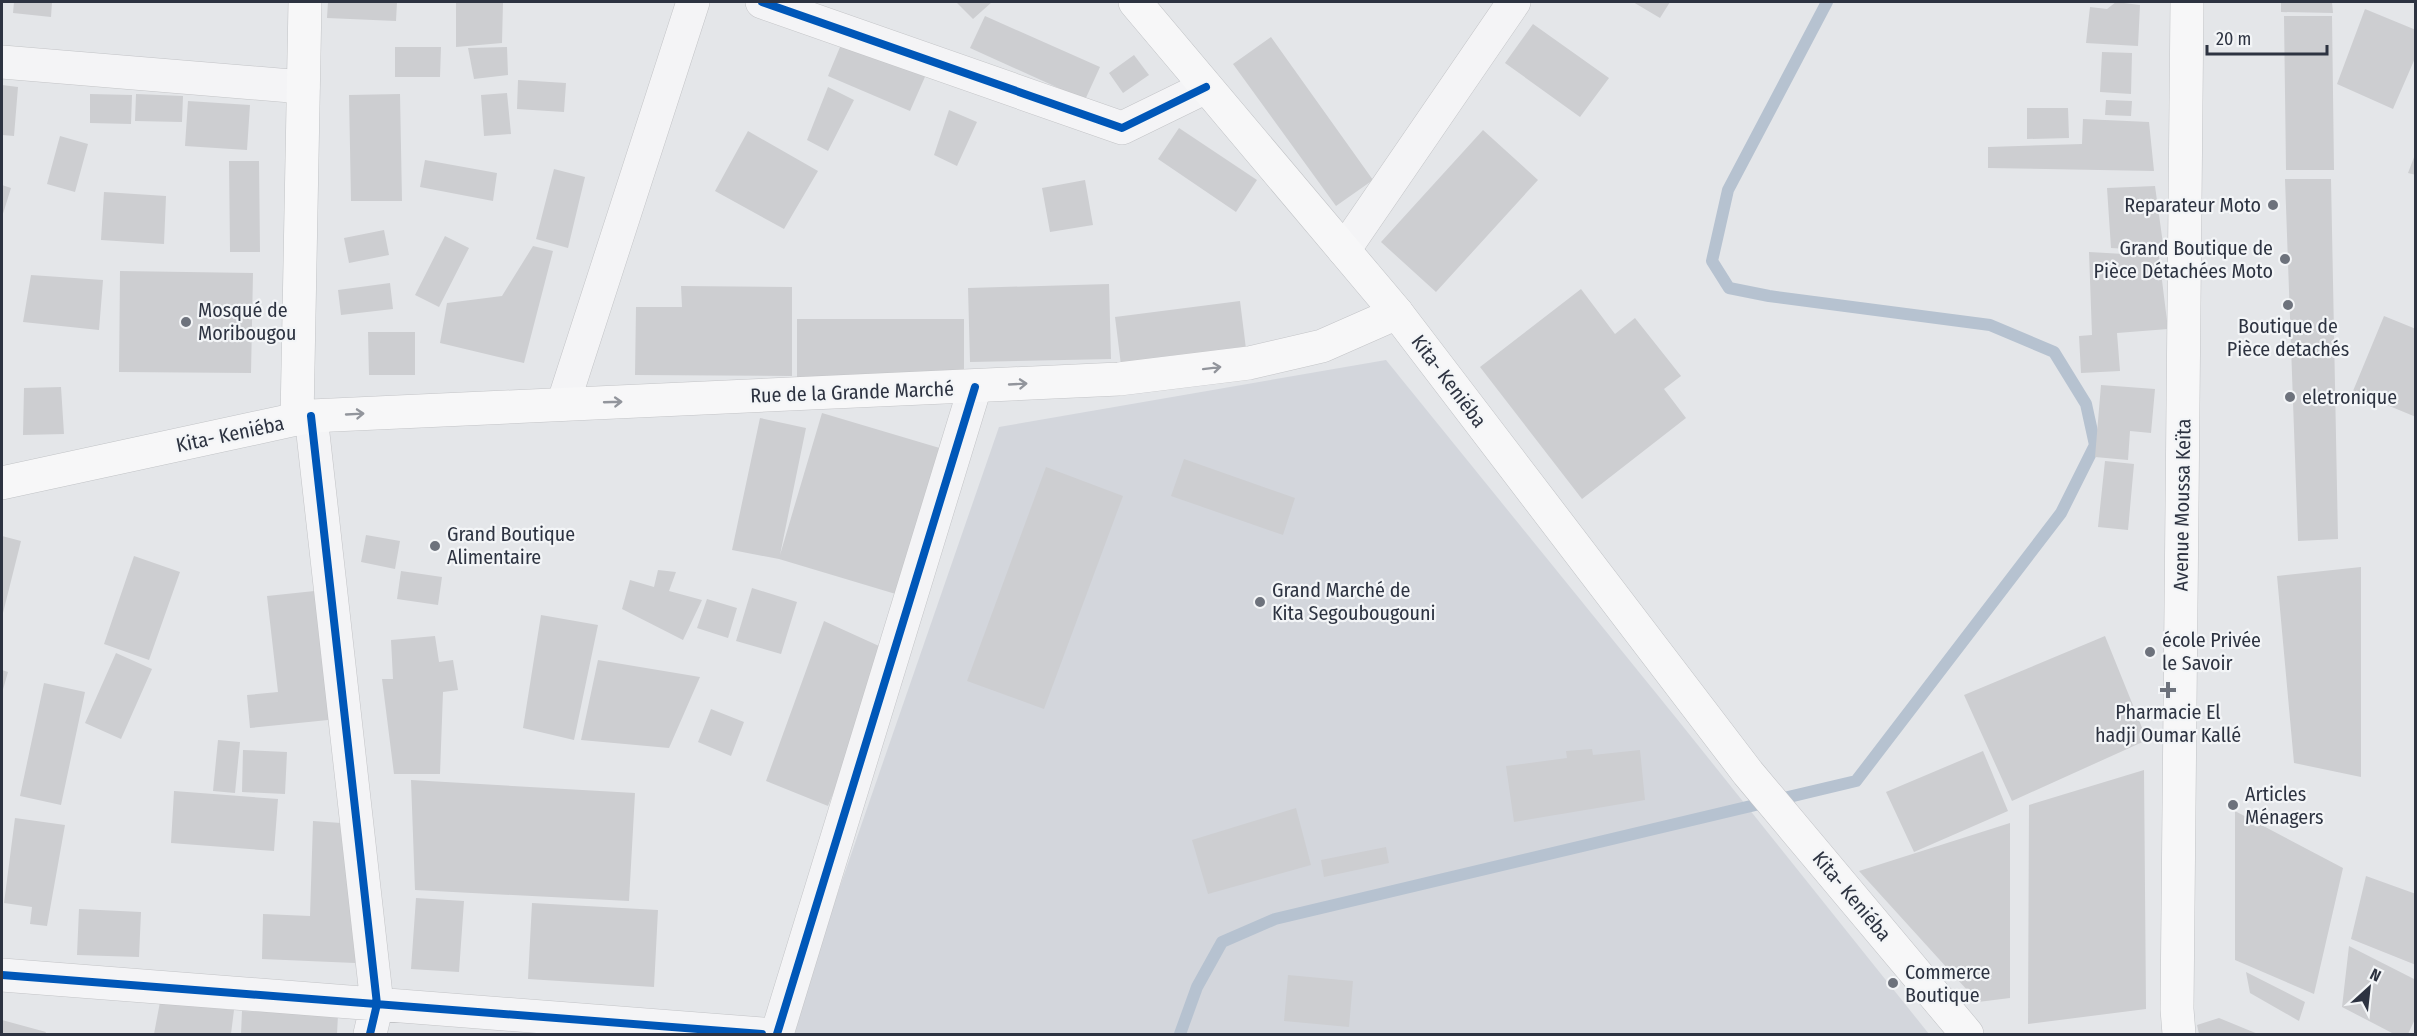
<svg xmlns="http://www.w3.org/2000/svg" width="2417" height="1036" font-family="'Fira Sans Condensed',sans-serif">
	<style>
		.built { fill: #d3d6dc }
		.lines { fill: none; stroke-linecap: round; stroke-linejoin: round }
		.stream { stroke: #b6c2d0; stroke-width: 12 }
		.building { fill: #cdced1 }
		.minor-casing { stroke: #c3c4c7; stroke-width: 34 }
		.secondary-casing { stroke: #c3c4c7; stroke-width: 34 }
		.primary-casing { stroke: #c1c3c6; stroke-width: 34 }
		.minor { stroke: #f4f4f6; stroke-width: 33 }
		.secondary { stroke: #f7f7f8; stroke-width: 33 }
		.primary { stroke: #f7f7f8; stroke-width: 33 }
		.cycleway-casing { stroke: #f3f5f7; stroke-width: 11 }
		.cycleway { stroke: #0057b8; stroke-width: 8 }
		.oneway { stroke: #92959c }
		.poi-dot { fill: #6d727c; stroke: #f3f5f7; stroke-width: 2 }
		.labels { text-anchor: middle; stroke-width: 4.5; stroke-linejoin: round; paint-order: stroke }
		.poi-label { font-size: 20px; fill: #2d3341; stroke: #f3f5f7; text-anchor: start }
		.street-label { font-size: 20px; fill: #2d3341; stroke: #f3f5f7 }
	</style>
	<rect width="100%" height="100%" fill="#e4e6e9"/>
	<!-- built -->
	<path class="built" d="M1386,360L1677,719L1929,1034H789L999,427Z"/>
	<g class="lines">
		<!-- stream -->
		<path class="stream" d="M1180,1034L1197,987L1222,942L1275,919L1856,781L2061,513L2095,445L2086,404L2054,352L1990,325L1769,296L1729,288L1712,261L1728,190L1827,2"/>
	</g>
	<!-- building -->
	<path class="building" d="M14,2H52L51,17L13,13Z
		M328,2H397L396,21L327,18Z
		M456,2H503L502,43L456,47Z
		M956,2H992L973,19Z
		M1633,2H1670L1660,18Z
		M2116,2L2140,5L2138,46L2086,43L2090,7L2107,9Z
		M2281,2H2332L2333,13L2281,12Z
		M2365,9L2416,30V56L2393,109L2337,84Z
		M985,16L1100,67L1085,100L970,48Z
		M2284,16H2332L2334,170H2286Z
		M1533,24L1609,78L1580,117L1505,63Z
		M845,35L928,70L910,111L828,76Z
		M1271,37L1373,180L1336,206L1233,64Z
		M395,47H441L440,77H395Z
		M507,47L508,75L474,79L468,48Z
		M2102,52L2132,53L2131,94L2100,92Z
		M1134,55L1149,75L1123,93L1109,73Z
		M518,80L566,83L564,112L517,109Z
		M2,85L18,87L14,136L2,135Z
		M828,87L854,100L828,151L807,140Z
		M507,93L511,134L484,136L481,95Z
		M90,94L132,95L131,124L90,123Z
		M136,94L183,96L182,122L135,121Z
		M400,94L402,201H351L349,95Z
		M2106,100L2132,101L2131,116L2105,115Z
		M188,101L250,105L247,150L185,146Z
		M2027,108H2068L2069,138L2027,139Z
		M949,110L977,122L957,166L934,155Z
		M2083,119L2149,122L2154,171L1988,168V147L2082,144Z
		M1179,128L1257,180L1236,212L1158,159Z
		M1483,130L1538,180L1436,292L1381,242Z
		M748,131L818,171L784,229L715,191Z
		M60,136L88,144L75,192L47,184Z
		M2416,152V175L2408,173Z
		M425,160L497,173L493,201L420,187Z
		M229,161H259L260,252H230Z
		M554,169L585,177L568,248L536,239Z
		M2285,179H2331L2338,539L2298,541Z
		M1085,180L1093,225L1050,232L1042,188Z
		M2,185L11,188L2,217Z
		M2155,186L2164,251L2111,248L2107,188Z
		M104,192L166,196L164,244L101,240Z
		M384,230L389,255L349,263L344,238Z
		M445,236L469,248L439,307L415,295Z
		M533,246L553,251L524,363L440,343L447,303L502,296Z
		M2089,252L2159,256L2168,329L2117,333L2120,371L2081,373L2079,336L2092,335Z
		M120,271L253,273L251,373L119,372Z
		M31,275L103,280L99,330L23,322Z
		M390,283L393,309L341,315L338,290Z
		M1109,284L1111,359L970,362L968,288Z
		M681,286L792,287V376L635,375L636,307H682Z
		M1581,289L1615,334L1635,318L1681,376L1664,389L1686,418L1582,499L1480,367Z
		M1240,301L1246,349L1121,365L1115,317Z
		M2384,316L2416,329V417L2353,391Z
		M797,319H964V377H797Z
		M368,332H415V375H369Z
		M2101,385L2155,389L2151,433L2130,431L2128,460L2095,457Z
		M61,387L64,434L23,435L24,388Z
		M822,413L943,449L899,595L779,559L732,550L760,418L806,428L780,555Z
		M1184,459L1295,498L1283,535L1171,496Z
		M2105,461L2134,464L2128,530L2098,527Z
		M1046,467L1123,496L1044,709L967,681Z
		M366,535L400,541L395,569L361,562Z
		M2,536L21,541L2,617Z
		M134,556L180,572L149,660L104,644Z
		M2361,567V777L2294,763L2277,576Z
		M658,570L676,572L669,591L702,600L683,640L622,609L630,580L654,587Z
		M401,571L442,577L438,605L397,599Z
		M752,588L797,602L781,654L736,641Z
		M324,590L338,719L250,728L247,695L278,692L267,596Z
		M707,599L737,608L728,638L697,628Z
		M541,615L598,625L574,740L523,728Z
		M824,621L890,651L828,806L766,781Z
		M435,636L439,662L453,660L458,690L443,692L440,774H394L382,679H393L391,640Z
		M2105,636L2147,740L2012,801L1964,695Z
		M116,653L152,669L121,739L85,723Z
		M598,660L700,677L669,748L581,740Z
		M2,670L8,672L2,693Z
		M44,683L85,692L61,805L20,796Z
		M711,709L744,722L731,756L698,742Z
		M218,740L240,742L235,793L213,791Z
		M1592,749L1593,755L1640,750L1645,800L1514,822L1506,766L1567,758L1566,751Z
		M243,750L287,752L285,794L242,792Z
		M1983,751L2008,811L1914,852L1886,792Z
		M2144,770L2146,1009L2028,1024L2029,805Z
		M411,780L635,793L629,901L415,890Z
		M174,791L278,799L274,851L171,843Z
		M1296,808L1311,865L1208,894L1192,840Z
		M2235,811L2343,868L2314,994L2235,960Z
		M15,818L65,825L47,926L30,924L32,907L4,903Z
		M313,821L355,824V963L262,959L263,914L310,916Z
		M2010,823V998L1978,1002L1859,871Z
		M1386,847L1389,863L1324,877L1321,860Z
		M2366,876L2416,894V965L2351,939Z
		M416,898L464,901L459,972L411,969Z
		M532,903L658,910L654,987L528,979Z
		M79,909L141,912L139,957L77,955Z
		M2349,946L2416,980V1017L2408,1034H2394L2342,1007Z
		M2246,972L2305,1002L2299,1021L2250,993Z
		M1288,975L1353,981L1349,1027L1284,1021Z
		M160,1002L234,1010L231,1034H154Z
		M242,1011L338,1015L337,1034H241Z
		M2219,1018L2258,1034H2199L2197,1025Z
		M2,1020L46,1032L45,1034H2Z"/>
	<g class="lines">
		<!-- minor casing -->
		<g class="minor-casing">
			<path id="minor" d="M762,2L1122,128L1206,87
				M2,62L303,87
				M1344,250L1514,2
				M563,404L693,2
				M311,416L377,1004L370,1034
				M2,975L762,1034
				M777,1034L975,387"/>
		</g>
		<!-- secondary casing -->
		<g class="secondary-casing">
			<path id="secondary" d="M297,419L311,416L1119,379L1249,363L1322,346L1397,313"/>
		</g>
		<!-- primary casing -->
		<g class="primary-casing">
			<path id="primary" d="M1135,2L1397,313L1748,773L1967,1034
				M2,483L297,419L305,2
				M2179,1034L2177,1009L2187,2"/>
		</g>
		<!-- minor -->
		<use href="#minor" class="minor"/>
		<!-- secondary -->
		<use href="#secondary" class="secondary"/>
		<!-- primary -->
		<use href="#primary" class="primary"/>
		<!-- cycleway casing -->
		<g class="cycleway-casing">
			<path id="cycleway" d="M762,2L1122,128L1206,87
				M311,416L377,1004L370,1034
				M2,975L762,1034
				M777,1034L975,387"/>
		</g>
		<!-- cycleway -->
		<use href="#cycleway" class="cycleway"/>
	</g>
	<!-- one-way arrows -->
	<defs><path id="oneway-shaft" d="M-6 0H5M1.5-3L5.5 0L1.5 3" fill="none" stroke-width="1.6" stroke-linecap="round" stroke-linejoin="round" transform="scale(1.5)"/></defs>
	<g class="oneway">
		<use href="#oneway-shaft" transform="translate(1212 368) rotate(-7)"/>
		<use href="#oneway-shaft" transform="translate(1018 384) rotate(-3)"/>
		<use href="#oneway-shaft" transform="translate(613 402) rotate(-2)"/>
		<use href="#oneway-shaft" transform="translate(355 414) rotate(-3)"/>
	</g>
	<!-- markers -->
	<g class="poi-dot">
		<circle cx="2273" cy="205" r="6"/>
		<circle cx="2285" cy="259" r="6"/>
		<circle cx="2288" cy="305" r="6"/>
		<circle cx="186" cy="322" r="6"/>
		<circle cx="2290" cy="397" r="6"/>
		<circle cx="435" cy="546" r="6"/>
		<circle cx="1260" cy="602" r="6"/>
		<circle cx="2150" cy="652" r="6"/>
		<path d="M2165 681h6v6h6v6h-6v6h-6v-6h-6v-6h6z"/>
		<circle cx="2233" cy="805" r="6"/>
		<circle cx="1893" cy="983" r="6"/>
	</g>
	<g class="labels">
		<!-- poi labels -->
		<g class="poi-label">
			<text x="2261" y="212" text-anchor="end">Reparateur Moto</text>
			<text x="2273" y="255" text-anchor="end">Grand Boutique de<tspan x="2273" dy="23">Pièce Détachées Moto</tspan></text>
			<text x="198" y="317">Mosqué de<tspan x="198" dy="23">Moribougou</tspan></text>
			<text x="2288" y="333" text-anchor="middle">Boutique de<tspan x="2288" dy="23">Pièce detachés</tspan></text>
			<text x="2302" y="404">eletronique</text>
			<text x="447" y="541">Grand Boutique<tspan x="447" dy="23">Alimentaire</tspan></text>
			<text x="1272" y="597">Grand Marché de<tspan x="1272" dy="23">Kita Segoubougouni</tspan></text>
			<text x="2162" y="647">école Privée<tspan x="2162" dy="23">le Savoir</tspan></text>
			<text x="2168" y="719" text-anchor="middle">Pharmacie El<tspan x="2168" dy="23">hadji Oumar Kallé</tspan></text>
			<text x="2245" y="801">Articles<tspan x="2245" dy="23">Ménagers</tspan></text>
			<text x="1905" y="979">Commerce<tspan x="1905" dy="23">Boutique</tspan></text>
		</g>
		<!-- street labels -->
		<g class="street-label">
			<text transform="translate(1449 381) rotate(53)" y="7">Kita- Keniéba</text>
			<text transform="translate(852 392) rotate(-2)" y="7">Rue de la Grande Marché</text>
			<text transform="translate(230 434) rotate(-12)" y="7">Kita- Keniéba</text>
			<text transform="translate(2182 505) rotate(-89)" y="7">Avenue Moussa Keïta</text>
			<text transform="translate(1852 896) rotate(50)" y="7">Kita- Keniéba</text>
		</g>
	</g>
	<!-- border -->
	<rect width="2417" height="1036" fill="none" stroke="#2d3341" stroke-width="6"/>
	<!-- north arrow -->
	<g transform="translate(2369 988) rotate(27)" stroke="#f3f5f7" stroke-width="4.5" paint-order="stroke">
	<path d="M0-4.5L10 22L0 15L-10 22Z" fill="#2d3341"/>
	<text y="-9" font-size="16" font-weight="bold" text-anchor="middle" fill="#2d3341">N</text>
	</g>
	<!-- scale -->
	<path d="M2207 45v9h120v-9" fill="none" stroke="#2d3341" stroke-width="3"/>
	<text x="2216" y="45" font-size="18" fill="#2d3341" stroke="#f3f5f7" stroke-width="4.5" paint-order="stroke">20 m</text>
</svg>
